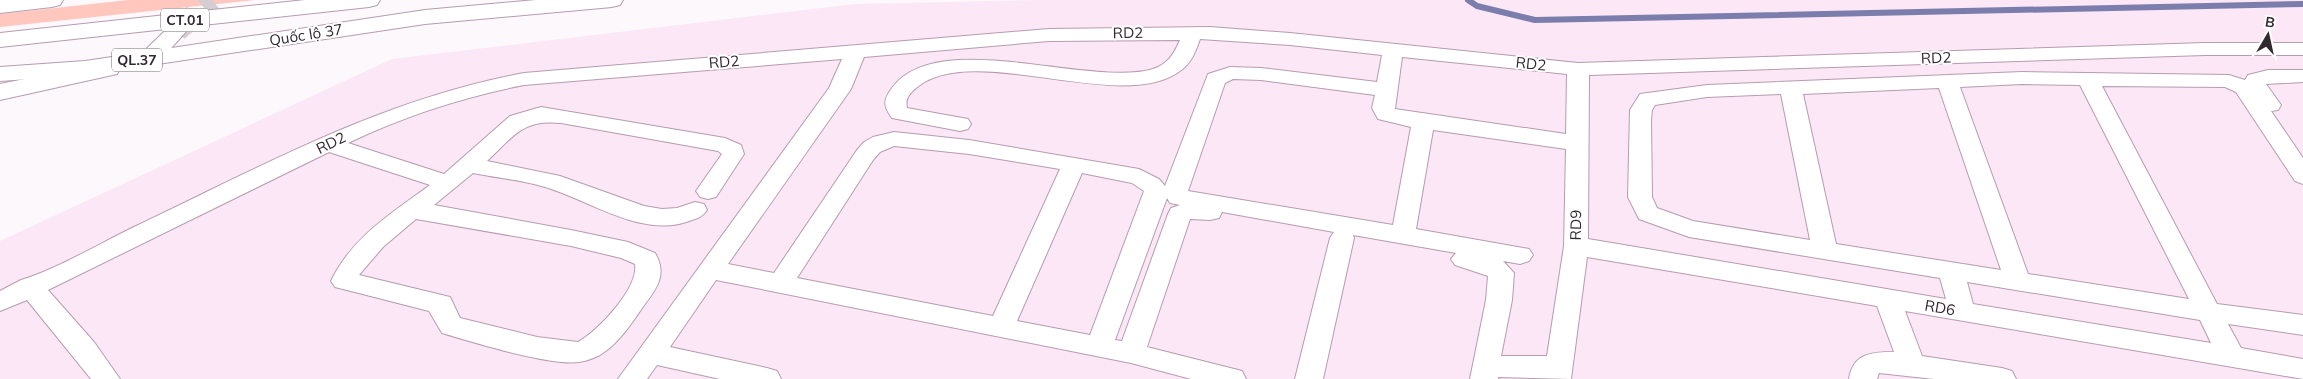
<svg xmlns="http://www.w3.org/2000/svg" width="2303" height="379" font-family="Mulish,sans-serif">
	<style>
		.built { fill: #fbe7f6 }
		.green { fill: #ffc7be }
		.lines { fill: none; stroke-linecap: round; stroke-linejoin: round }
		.stream { stroke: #7b7eac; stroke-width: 6 }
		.minor-tunnel { stroke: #d4ced3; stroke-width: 23; stroke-dasharray: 23 12; stroke-linecap: butt }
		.minor-casing { stroke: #b59caf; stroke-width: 2 }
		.major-casing { stroke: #b59caf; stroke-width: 2 }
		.highway-casing { stroke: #b59caf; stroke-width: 2 }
		.minor { fill: #fff; fill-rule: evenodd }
		.major { fill: #fff; fill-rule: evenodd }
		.highway { fill: #fff; fill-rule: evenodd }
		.labels { text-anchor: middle; stroke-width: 4; stroke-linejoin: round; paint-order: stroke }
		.shield { fill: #fff; stroke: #70686e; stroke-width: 1 }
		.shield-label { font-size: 14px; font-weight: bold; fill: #322830 }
		.street-label { font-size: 15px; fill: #322830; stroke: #fff }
	</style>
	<rect width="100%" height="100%" fill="#fdf8fc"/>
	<!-- built -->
	<path class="built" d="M1039,0H2303V379H0V241L392,59L855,4Z"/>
	<!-- green -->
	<path class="green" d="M128,0H255L0,27V14Z"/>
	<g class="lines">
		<!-- stream -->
		<path class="stream" d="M1468,0L1477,6L1535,20L2303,4"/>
		<!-- minor-tunnel -->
		<path class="minor-tunnel" d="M177,30L212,0"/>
		<!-- minor casing -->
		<g class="minor-casing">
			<path id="minor" d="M177,24L184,26L187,30L184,34C172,46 158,68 140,63L137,59L140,55L170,26Z
				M1210,27L1290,33L1578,63L2205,43H2303V55H2205L1589,75L1588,239L1946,299L1940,278L1689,237L1639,219L1628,197L1630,110L1640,94L1707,85L2022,72L2229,75L2245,80L2248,75L2268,70H2303V82L2266,84L2281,105L2278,110L2271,111L2303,158V184L2295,181L2236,92L2225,87L2102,86L2217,304L2303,315V335L2228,324L2241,348L2303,359V379L1905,311L1922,356L2002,368L2012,371L2016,379H1934L1879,373L1877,379H1849C1853,353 1872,352 1894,352L1877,306L1587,257L1571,379L1498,377V379H1470L1486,300L1488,276L1455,265L1451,259L1456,253L1353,235L1354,238L1323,379H1295L1330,238L1334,232L1222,212L1219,218L1210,220L1190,219L1147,347L1242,371L1246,379H1191L1131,363L716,280L670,347L767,368L777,371L781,379H720L657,365L647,379H618L829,88L842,59L524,85C463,97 404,116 348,143L444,174L510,116L541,107L725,138L741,145L744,154L716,197L708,199L700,197L696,191L722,154L718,151L561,123C522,119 514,136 487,161L560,176L644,206L662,209L677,208L695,202L704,204L707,210C703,216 699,218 692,220C643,240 590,200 545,187C522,180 497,178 473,173L434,205L571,230L628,242L655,253C667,273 658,287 645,304C632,322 620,343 600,355C594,358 586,361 579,362C550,366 472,342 442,333L429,311L335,287L331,281C352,237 392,213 430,185L329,152L48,290L94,342L120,379H91L27,300L0,311V291L21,280C57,269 99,244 134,227C262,166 383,99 524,73L1049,29ZM1200,39L1290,45L1382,55L1377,82L1261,68L1230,67L1208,74L1165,186L1159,179L1139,169L969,140L894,132L873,137L864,142L857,150L774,273L728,264L851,89L864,57L1049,41L1180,40C1174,54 1168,64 1153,69C1090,88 937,26 892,88C883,100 883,106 892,118L960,131L968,129L971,124L968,119L907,108C905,99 909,94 916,88C972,40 1122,115 1180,71C1191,64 1196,51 1200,39ZM1402,57L1567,74L1566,134L1395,109ZM1233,79L1261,80L1375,95L1372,108L1378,119L1411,127L1393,225L1188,191L1225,83ZM2022,84L2080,85L2189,299L2028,274L1960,87ZM1939,88L2001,270L1836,244L1803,94ZM1781,94L1810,240L1693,221L1657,208L1652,197L1651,120L1652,110L1655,105L1707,97ZM1433,130L1566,149L1564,246L1547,356H1501L1512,300L1514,273L1503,261L1520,264L1529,261L1533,255L1529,249L1416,229ZM894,146L969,154L1060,169L993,316L797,278L873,160L880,152ZM1082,173L1132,183L1144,191L1090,335L1017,321ZM1167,198L1170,203L1180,205L1171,208L1168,214L1122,341L1115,340ZM416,219L571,246L621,258L635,264C639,288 598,331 578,342L537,337L460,318L450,297L359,275L383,247ZM1967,282L2200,320L2211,343L1973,304Z"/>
		</g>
		<!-- major casing -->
		<g class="major-casing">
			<path id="major" d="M108,62L117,64L120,69L117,74L0,100V84Z"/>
		</g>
		<!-- highway casing -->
		<g class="highway-casing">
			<path id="highway" d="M0,0H63L60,5L52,7L0,13Z
				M305,0H380L377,5L369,7L0,47V33Z
				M536,0H623L620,5L612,7L425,24L85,75L0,81V67L85,61L425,10Z"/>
		</g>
		<!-- minor -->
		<use href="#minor" class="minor"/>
		<!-- major -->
		<use href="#major" class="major"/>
		<!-- highway -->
		<use href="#highway" class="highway"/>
	</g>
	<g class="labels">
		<!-- shield labels -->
		<g class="shield">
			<rect x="161" y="8.5" width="48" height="23" rx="4"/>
			<rect x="112" y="48.5" width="50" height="23" rx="4"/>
		</g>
		<g class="shield-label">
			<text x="185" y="25">CT.01</text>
			<text x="137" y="65">QL.37</text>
		</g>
		<!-- street labels -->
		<g class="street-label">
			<text transform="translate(1128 33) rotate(-1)" y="5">RD2</text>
			<text transform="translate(306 35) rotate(-9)" y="5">Quốc lộ 37</text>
			<text transform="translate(1936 58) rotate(-2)" y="5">RD2</text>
			<text transform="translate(724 62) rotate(-5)" y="5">RD2</text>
			<text transform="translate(1531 64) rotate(6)" y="5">RD2</text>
			<text transform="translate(331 143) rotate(-26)" y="5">RD2</text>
			<text transform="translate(1576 225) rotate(-89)" y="5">RD9</text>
			<text transform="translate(1940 308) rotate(10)" y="5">RD6</text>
		</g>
	</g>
	<!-- north arrow -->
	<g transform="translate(2268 35) rotate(9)" stroke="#ffffff" stroke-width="4" paint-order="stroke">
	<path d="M0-4L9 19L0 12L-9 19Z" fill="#322830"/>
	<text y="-8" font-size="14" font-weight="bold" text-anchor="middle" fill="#322830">B</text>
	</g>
</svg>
